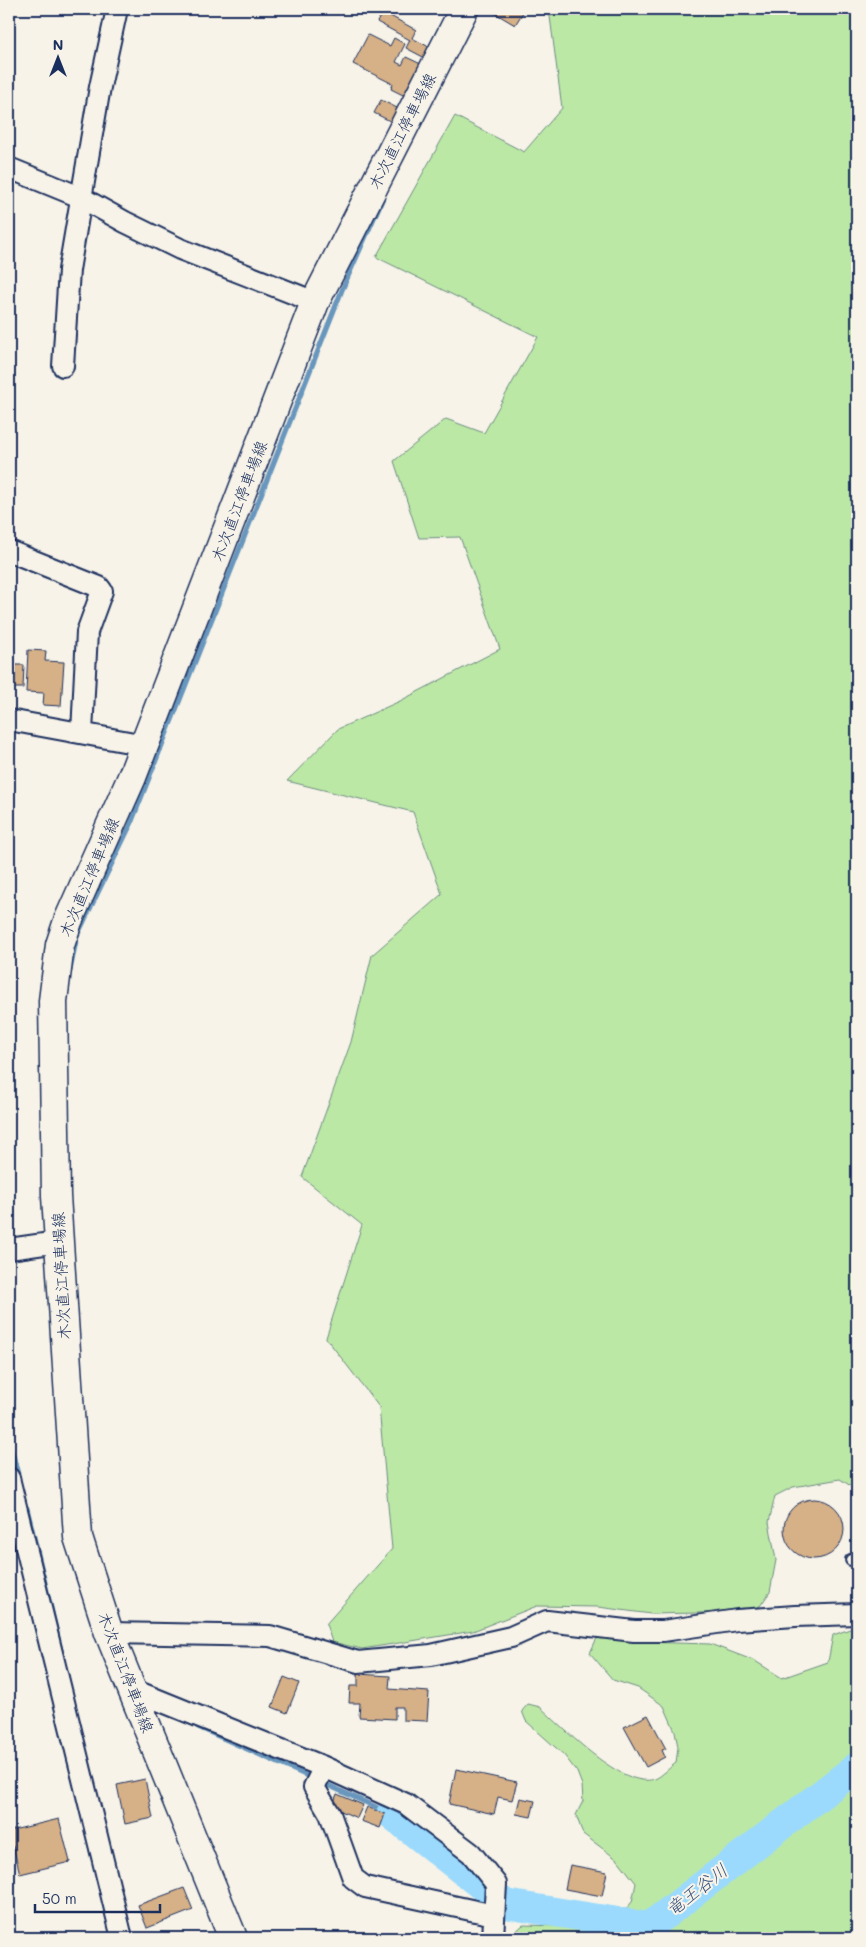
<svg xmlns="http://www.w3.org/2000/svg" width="866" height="1947" font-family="Mali,'Klee One',sans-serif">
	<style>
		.green { fill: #bce8a5; stroke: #6c8c82 }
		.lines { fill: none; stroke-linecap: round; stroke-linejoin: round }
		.stream { stroke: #6896bd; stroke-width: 5 }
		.river { stroke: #9bdafc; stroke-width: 30 }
		.building { fill: #d6b087; stroke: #1b2f5e }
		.service-casing { stroke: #1b2f5e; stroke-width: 14 }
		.minor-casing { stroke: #1b2f5e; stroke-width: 24 }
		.secondary-casing { stroke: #1b2f5e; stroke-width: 31 }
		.service { stroke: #f7f3e8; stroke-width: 10 }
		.minor { stroke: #f7f3e8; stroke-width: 20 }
		.secondary { stroke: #f7f3e8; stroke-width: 28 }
		.labels { text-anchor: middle; stroke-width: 4; stroke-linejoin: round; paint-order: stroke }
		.street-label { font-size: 16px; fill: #1b2f5e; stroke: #f7f3e8 }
		.water-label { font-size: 18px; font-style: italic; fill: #35517e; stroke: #f7f3e8 }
	</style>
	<rect width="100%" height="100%" fill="#f7f3e8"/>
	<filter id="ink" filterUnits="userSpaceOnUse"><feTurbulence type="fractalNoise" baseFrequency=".02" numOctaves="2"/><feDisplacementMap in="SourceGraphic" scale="10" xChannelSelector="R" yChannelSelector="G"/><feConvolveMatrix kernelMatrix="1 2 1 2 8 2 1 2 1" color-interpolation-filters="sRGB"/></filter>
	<g filter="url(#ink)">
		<!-- green -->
		<path class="green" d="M549,9H857V1490L840,1479L793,1487L775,1496L769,1522L776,1560L770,1592L760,1606L743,1612L651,1614L598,1607L537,1606L473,1631L362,1649L332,1642L326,1624L392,1549L379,1407L326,1338L362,1225L302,1177L351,1042L372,955L442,894L413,812L287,781L338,729L400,701L500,649L460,537L419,538L394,461L446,419L484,433L538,337L376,257L455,116L524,152L562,108Z
			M850,1629H857V1938H515L514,1933L523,1925L602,1927L623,1912L632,1902L636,1883L618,1860L583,1834L576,1815L583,1801L582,1785L577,1772L564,1755L526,1721L522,1711L528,1704L540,1707C564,1728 622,1790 655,1779C662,1776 670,1767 676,1763L678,1747L675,1731L664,1706L638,1688L613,1680L590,1653L596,1640L603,1634L641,1642L710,1644L755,1661L782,1678L828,1662L833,1635Z"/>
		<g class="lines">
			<!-- stream -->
			<path class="stream" d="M70,971L77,936L130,826L342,290L383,198
				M9,1439L19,1478
				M27,1508L63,1658
				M198,1727L314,1779
				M321,1782L391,1814"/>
			<!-- river -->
			<path class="river" d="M391,1814L505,1904L649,1927L857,1767"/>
		</g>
		<!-- building -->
		<path class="building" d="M488,9H525L515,25Z
			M383,12L416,30L412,38L431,48L425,58L406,48L410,40L377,22Z
			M368,35L390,46L394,38L405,44L396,62L402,65L406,57L423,65L407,97L391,89L393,84L353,64Z
			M381,100L403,111L396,124L374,113Z
			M28,650L46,651L45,661L64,662L61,706L43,705L44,693L26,692Z
			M13,665H24L23,688H12Z
			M784 1529a30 30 0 1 1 60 0a30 30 0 1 1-60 0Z
			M358,1674L390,1676L389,1689L429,1692L427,1721L403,1720V1707H395V1719L359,1717L360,1703H349L350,1686H358Z
			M284,1677L299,1683L287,1713L272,1707Z
			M648,1715L666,1749L662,1750L665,1757L646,1767L624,1727Z
			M456,1769L517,1782L512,1800L498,1797L494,1814L449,1804Z
			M145,1779L153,1818L125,1824L117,1785Z
			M337,1794L363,1805L357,1818L332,1807Z
			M520,1798L535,1801L531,1817L516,1814Z
			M367,1807L385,1814L380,1828L361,1821Z
			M59,1819L70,1862L20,1874L13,1846L9,1847V1831Z
			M570,1865L607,1872L602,1896L565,1889Z
			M184,1888L193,1910L147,1928L138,1905Z"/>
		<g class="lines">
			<!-- service casing -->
			<g class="service-casing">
				<path id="service" d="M851,1560L857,1558"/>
			</g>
			<!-- minor casing -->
			<g class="minor-casing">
				<path id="minor" d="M9,168L80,197L125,222L180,249L315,302
					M63,366L69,270L100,87L117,9
					M9,551L99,587L102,591L87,632L82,733
					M9,720L145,745
					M9,1249L58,1242
					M9,1478L122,1938
					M109,1633L270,1636L358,1662L431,1655L511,1637L547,1621L634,1631H663L737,1620L795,1616L857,1614
					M131,1689L324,1767L406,1804L471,1853L496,1884L493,1938
					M324,1767L314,1787L330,1814L353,1878L365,1887L494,1915"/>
			</g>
			<!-- secondary casing -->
			<g class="secondary-casing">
				<path id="secondary" d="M233,1938L109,1633L78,1537L56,1196L53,1001L60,945L68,921L132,777L315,302L464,9"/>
			</g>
			<!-- service -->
			<use href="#service" class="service"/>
			<!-- minor -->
			<use href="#minor" class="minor"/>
			<!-- secondary -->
			<use href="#secondary" class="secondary"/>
		</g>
	</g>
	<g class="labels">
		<!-- street labels -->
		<g class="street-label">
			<text transform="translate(402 131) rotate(-63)" y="6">木次直江停車場線</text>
			<text transform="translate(239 501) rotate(-69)" y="6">木次直江停車場線</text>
			<text transform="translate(89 877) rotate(-67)" y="6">木次直江停車場線</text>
			<text transform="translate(61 1276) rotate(-93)" y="6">木次直江停車場線</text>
			<text transform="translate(126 1672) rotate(69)" y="6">木次直江停車場線</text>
		</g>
		<!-- water labels -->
		<g class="water-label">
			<text transform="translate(697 1890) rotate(-38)" y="6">竜王谷川</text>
		</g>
	</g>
	<!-- margin -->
	<rect width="866" height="1947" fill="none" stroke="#f7f3e8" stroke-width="30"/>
	<rect x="15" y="15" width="836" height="1917" fill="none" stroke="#1b2f5e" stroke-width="2" filter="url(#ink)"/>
	<!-- north arrow -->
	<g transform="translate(58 58)" stroke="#f7f3e8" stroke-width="4" paint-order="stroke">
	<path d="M0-4L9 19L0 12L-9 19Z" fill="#1b2f5e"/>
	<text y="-8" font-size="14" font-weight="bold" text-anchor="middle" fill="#1b2f5e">N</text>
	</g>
	<!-- scale -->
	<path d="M35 1904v8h125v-8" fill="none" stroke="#1b2f5e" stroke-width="2.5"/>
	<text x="42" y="1904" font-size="15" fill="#1b2f5e" stroke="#f7f3e8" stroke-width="4" paint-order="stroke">50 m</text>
</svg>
